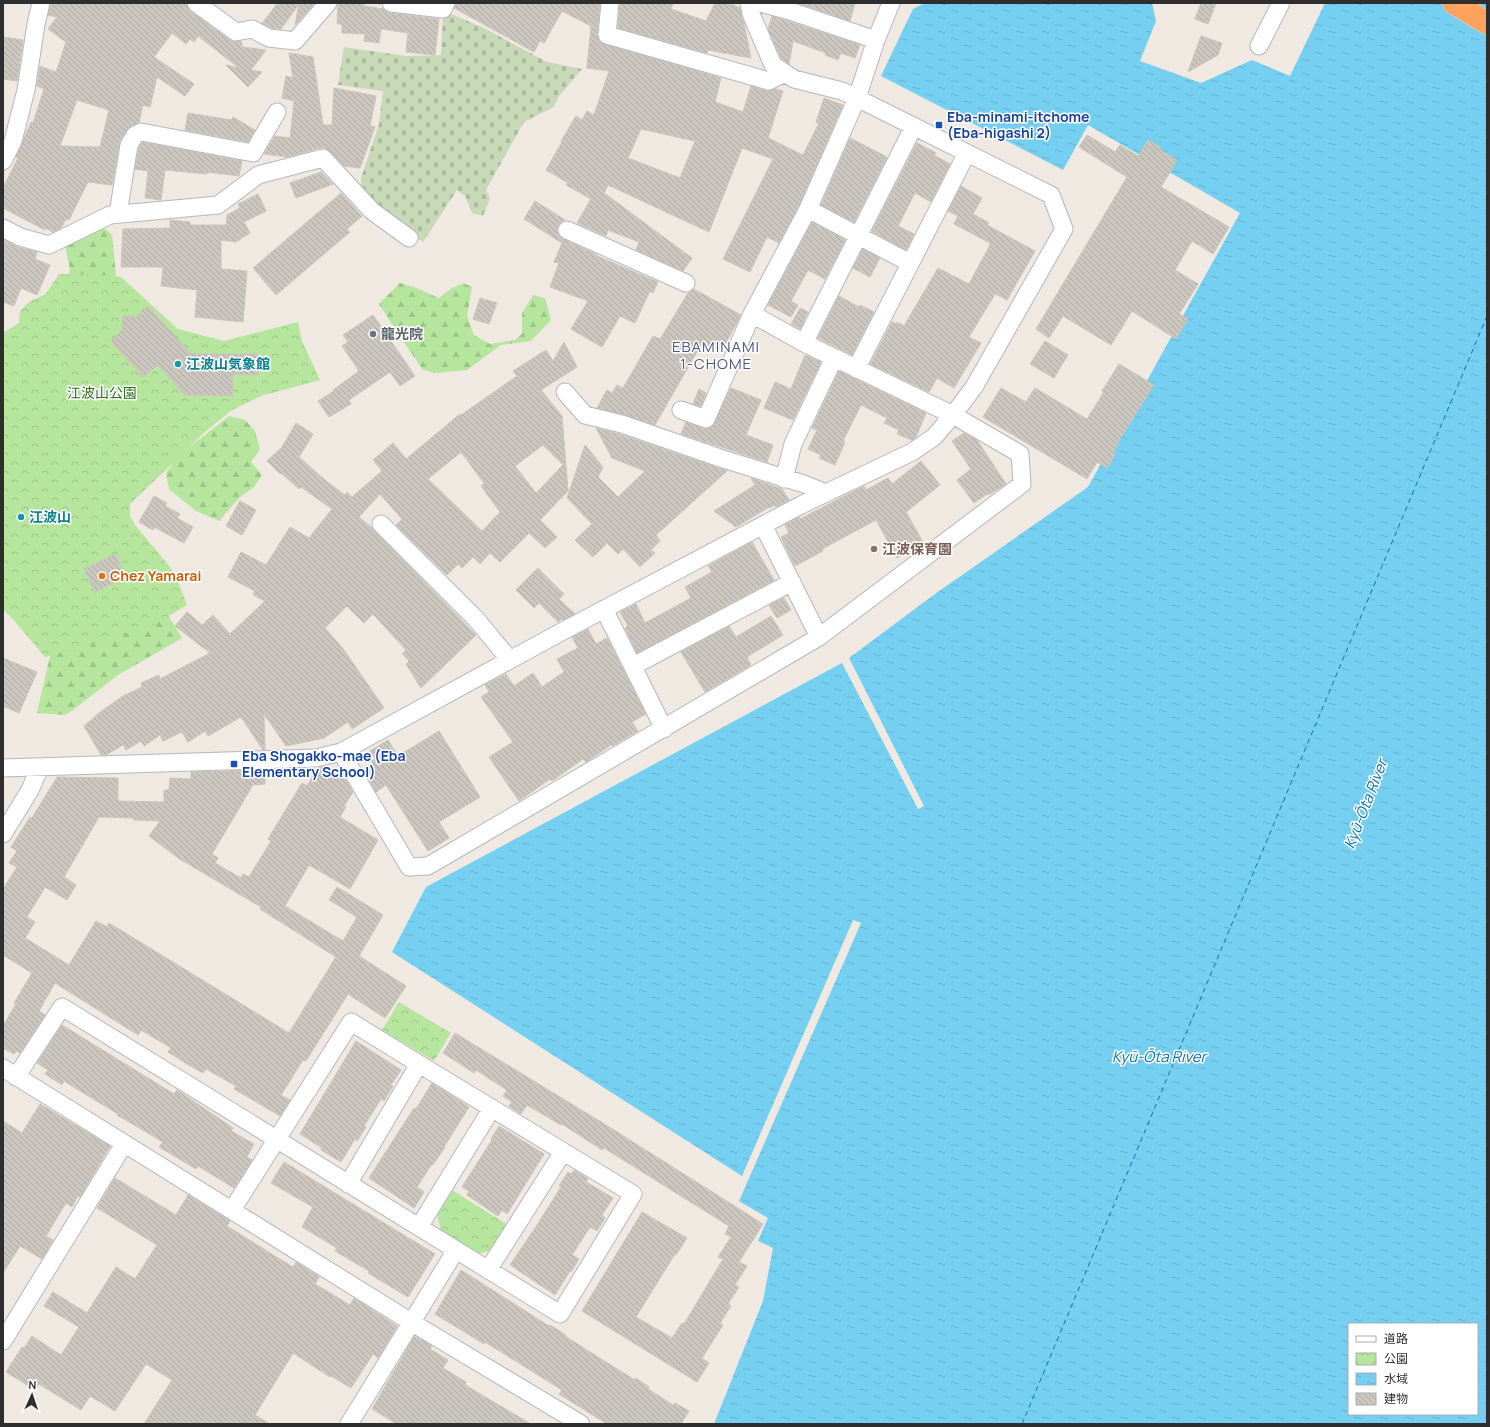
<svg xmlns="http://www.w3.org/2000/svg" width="1490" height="1427" font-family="Manrope,'Noto Sans JP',sans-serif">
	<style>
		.forest { fill: url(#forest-firs) }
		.cemetery { fill: url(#cemetery-stones) }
		.park { fill: url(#park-crowns) }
		.water { fill: url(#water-ripples); fill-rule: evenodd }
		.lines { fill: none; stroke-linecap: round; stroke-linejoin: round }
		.ferry { stroke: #0d6fa3; stroke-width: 1; stroke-dasharray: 5 4; stroke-linecap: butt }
		.building { fill: url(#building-back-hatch); stroke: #cbc5ba; fill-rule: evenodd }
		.minor-casing { stroke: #b4b7c1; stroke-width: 19 }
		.motorway-casing { stroke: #c9c9c9; stroke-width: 24 }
		.minor { stroke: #fff; stroke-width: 17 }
		.motorway { stroke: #ffa35c; stroke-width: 22 }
		.transit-dot { fill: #1a4fb4; stroke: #fff; stroke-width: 1.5 }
		.worship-dot { fill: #6b7280; stroke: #fff; stroke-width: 1.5 }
		.culture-dot { fill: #0f9aa8; stroke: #fff; stroke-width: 1.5 }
		.education-dot { fill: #8d6e63; stroke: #fff; stroke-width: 1.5 }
		.food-dot { fill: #e8710a; stroke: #fff; stroke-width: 1.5 }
		.labels { text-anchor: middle; stroke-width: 3; stroke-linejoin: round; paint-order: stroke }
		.transit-label { font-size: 14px; font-weight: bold; fill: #164399; stroke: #fff; text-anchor: start }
		.worship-label { font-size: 14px; font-weight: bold; fill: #5b616d; stroke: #fff; text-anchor: start }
		.culture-label { font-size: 14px; font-weight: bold; fill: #0d838f; stroke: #fff; text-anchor: start }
		.park-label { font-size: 14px; fill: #2c6e1b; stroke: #fff }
		.education-label { font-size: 14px; font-weight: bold; fill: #785e54; stroke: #fff; text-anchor: start }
		.food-label { font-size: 14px; font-weight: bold; fill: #c56008; stroke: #fff; text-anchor: start }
		.neighbourhood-label { font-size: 15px; letter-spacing: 1px; fill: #4d5680; stroke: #fff }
		.water-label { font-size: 15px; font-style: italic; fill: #0d6fa3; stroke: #fff }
	</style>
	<defs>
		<pattern id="forest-firs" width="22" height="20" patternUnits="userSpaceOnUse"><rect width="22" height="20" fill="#b6e59e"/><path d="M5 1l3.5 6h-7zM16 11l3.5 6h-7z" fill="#9dc588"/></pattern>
		<pattern id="cemetery-stones" width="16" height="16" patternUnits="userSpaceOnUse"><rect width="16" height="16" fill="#c8d9b8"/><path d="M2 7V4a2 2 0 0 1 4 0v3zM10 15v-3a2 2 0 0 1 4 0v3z" fill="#acbb9e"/></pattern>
		<pattern id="park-crowns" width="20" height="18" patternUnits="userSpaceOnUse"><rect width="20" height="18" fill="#b6e59e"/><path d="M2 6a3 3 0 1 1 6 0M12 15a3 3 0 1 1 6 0" fill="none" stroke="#9dc588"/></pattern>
		<pattern id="water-ripples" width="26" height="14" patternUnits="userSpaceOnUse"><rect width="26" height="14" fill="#75cff0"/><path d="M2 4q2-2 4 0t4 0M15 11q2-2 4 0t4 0" fill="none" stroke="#66b2ce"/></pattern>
		<pattern id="building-back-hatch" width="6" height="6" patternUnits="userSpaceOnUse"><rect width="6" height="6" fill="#cbc7bf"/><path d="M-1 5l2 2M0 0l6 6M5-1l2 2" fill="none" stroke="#afaba4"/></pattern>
	</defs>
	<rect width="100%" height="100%" fill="#efe9e1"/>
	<!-- forest -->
	<path class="forest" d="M102,226L112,235L116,275L36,362L70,270L65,244Z
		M400,283L414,287L439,298L452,288L464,283L472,287L467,316L474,335L490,344L515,340L522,334V313L533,295L545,298L551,320L531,341L501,345L467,370L436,373L423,370L397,332L379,304Z
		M229,416L245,420L255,431L260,449L251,462L262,475L254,487L240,497L219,521L196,511L169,489L166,473L178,456Z
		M3,568L166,612L182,638L118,675L73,710L65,715L37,713L50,656L36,633Z"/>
	<!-- cemetery -->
	<path class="cemetery" d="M443,13H449L484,28L547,62L582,69L559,96L554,107L524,122L486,190L490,198L483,216L472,213L465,196L457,190L423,242L372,205L361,188V178L379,124L383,91L338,85L344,47L406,56L441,55Z"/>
	<!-- park -->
	<path class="park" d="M59,274H97L121,277L178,329L224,341L298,322L302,341L320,380L261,396L232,410L206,431L130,504V516L135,525L170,567L179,584L187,605L153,625L45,657L12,618L3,610V333L19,323L20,311L29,302L46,294Z
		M399,1002L451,1033L434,1061L382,1030Z
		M452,1190L508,1225L492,1250L478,1254L441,1231L437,1214Z"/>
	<!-- water -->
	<path class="water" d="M925,3H1152L1156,21L1140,61L1201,83L1252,60L1290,76L1325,3H1487V1424H714L763,1301L773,1248L758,1241L768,1218L739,1201L861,923L853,920L742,1176L392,952L426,887L842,663L918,809L924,806L849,658L935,594L1088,487L1240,213L1088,125L1063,170L881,76L913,9ZM1349,1324H1477V1414H1349Z"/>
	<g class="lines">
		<!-- ferry -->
		<path class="ferry" d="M1022,1424L1487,316"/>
	</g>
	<!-- building -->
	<path class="building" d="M51,3H186L190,11L230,40L234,42L240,41L242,43V47L266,50L251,70L262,72L248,87L226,65L239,68L198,36L194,42L190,39L186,44L172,33L154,57L194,84L185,96L157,77L150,107L143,105L139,123L131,126L127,130L120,140L112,185L88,182L69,220L66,219L61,228L53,232L46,228L45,230L3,208V188L18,158L16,157L31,122L33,123L44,89L37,86L40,66L56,72L66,42L48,29L57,17L48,15ZM77,100L109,110L100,147L60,146Z
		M278,3H315L295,25L299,4L281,29L272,28L262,23Z
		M338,3L364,4V6L383,9L390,13L439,19L435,55L406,52L408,33L381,29L379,43L364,41L365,34L342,33V24H337Z
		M456,3H600L597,34L598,39L601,43L721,78L715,102L743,112L751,86L766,91L776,89L783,91L768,138L803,155L819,123L816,122L824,98L843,105L799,205L779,243L767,237L750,272L723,259L773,159L742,148L709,232L608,185L604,193L692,258L683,271L636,250L639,242L608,230L606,236L577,223L591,199L566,185L568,183L546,170L562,142L561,141L576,116L582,120L587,111L594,115L609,71L587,68L591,26L562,11L544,43L540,41L534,52L454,8ZM641,129L695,141L680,178L628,158Z
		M620,3H673L671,9L706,21L715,3H728L740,8L744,24L751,58L708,50L707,53L618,28Z
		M798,3H855L850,21Z
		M1201,3H1216L1208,24L1195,19Z
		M772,16L860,45L855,58L841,53L838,60L825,55L826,53L793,41L789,64L781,58L768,29Z
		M1201,36L1222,43L1218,55L1188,72Z
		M3,37L23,40L17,81L3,79Z
		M289,53L313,57L323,125H332L334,88L376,96L370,126L375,127L360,168L344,166L330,151L325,148H320L287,157L264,154L275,136L290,138L294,101L282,98L286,76L293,78Z
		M188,113L231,120L233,117L255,130L248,142L185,130Z
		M1087,135L1115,152L1120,145L1138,156L1148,140L1160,147L1159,149L1177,160L1161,187L1229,227L1213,254L1192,241L1175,270L1198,284L1179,314L1188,319L1176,339L1132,311L1111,345L1063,316L1049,338L1036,329L1127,177L1079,147Z
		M850,138L887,157L854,222L821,205Z
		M142,142L242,161L239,176L207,172V174L165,170L161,200L145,198L148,171L135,169L139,148Z
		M917,143L936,153L934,155L950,164L931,202L915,193L898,226L914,234L906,250L872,231Z
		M321,172L333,184L296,198L290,183Z
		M961,186L982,198L973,214L989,223L987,225L1035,251L1007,300L995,294L969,337L981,343L954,388L937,378L929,392L870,364L892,322L896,324L897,322L904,326L938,268L969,284L990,245H989L990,243L954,224L958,216L948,211Z
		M341,193L362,216L347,229L350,232L276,295L253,268Z
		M258,194L266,211L244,222L250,233L236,242L221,240V269L247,271L243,322L195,317L197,290L161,286L163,267H121L123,229L170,228V220L190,222V225H226L227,215L240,208L238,204Z
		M535,201L565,220L561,222L558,226L557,231L559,236L563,239L597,255V256L658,282L653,293L650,291L635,323L620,316L602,347L571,329L588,301L550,287L559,263L554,262L562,243L524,219Z
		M812,222L845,240L825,279L808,270L791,301L798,305L791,317L768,305Z
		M3,239L17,247L37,252L35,259L50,265L37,295L21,288L14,306L3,302Z
		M863,249L880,258L870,277L853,268Z
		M694,289L741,315L721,352L702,343L655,425L625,415L597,408L607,390L612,393L617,385L623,388L653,336L660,339L662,336L688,293Z
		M839,296L859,307L860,305L874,312L852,355L818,338Z
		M480,298L497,303L489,324L473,319Z
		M148,306L191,354H258L257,375L233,374L232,396L185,395L158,365L143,377L111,341L122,330L123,316L137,317Z
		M800,308L808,312L800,329L791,324Z
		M373,315L415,376L400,386L390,372L349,400L351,404L329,417L318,401L334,391L333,390L359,371L342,346L348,342L343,335Z
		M1045,341L1068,355L1054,378L1030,364Z
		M564,342L577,367L541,390L562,416L568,491L540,520L557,537L545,548L529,533L500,562L490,553L480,564L473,557L462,568L458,564L447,575L396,525L402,519L380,494L359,517L372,528L476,635L421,688L406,664L409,661L402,654L406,650L373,614L364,623L347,606L325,628L344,650L384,708L352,729L348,722L324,738L286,746L264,714L265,750H263L241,717L208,736L205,731L188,742L182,732L163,741L160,735L144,746L141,741L126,750L123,745L106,755H101L84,726L100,712L123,696L142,687L141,683L159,675L160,679L210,653L175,626L187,612L202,625L213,615L230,634L265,601L253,595L255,591L228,577L241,552L266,565L290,527L309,538L332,509L301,487L299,489L281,473L280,474L267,461L282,447L296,423L313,434L299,457L326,481L345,495L347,492L352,497L382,471L373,460L393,443L406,459L460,414L461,415L517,376L513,371L546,350L553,361ZM543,445L563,465L536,493L515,466ZM461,452L484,483L481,486L500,512L482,531L428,479Z
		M805,355L821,362L793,420L764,408L775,382L791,389Z
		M1119,364L1154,385L1120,439L1113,454L1115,455L1107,468L1097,462L1087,479L983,417L1001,388L1026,402L1035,388L1087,419L1104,392L1102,391Z
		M839,371L926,413L916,437L912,440L897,434L899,430L884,423L887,418L861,405L843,441L845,442L835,465L819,458L821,455L808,449L817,430L812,428Z
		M731,388L761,400L746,435L773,445L767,462L681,434L686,422L703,428L708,429L712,427Z
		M699,389L706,393L701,406L693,404Z
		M596,428L619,434L727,471L656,535L660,541L651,550L655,553L640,567L623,549L618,554L607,543L593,557L575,540L592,524L567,498L585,445L603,467L598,477L618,497L645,471L612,458Z
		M964,433L977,440L1006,484L988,495L987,494L974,503L957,480L971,469L952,441Z
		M921,461L940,485L906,512L924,544L897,558L876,520L822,549L823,551L795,566L781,537L789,533L785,525L799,517L800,519L864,486L866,490L888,478L892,484Z
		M751,478L782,489L789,500L776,507L775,505L769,508V507L736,527L714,511L755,485Z
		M154,496L167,503L165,506L180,514L177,518L193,527L184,543L154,527L153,530L139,522Z
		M240,501L256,510L242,535L226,526Z
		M752,542L774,580L637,653L625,628L628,626L620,612L636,604L645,623L691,598L685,587L712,572L708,566Z
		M115,554L126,577L95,592L84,569Z
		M538,568L564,594L559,599L575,614L563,620L562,619L558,622L539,603L534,608L516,590Z
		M784,598L791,610L777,618L769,605Z
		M771,616L783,635L747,657L751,665L705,692L681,652L729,626L736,637Z
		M588,629L596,644L607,638L646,714L632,722L638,731L612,746L611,745L586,762L583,759L552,781L550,779L519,801L489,757L513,742L481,697L489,692L485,685L506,674L514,686L533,673L542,687L564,672L557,659L578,648L572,637Z
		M3,658L37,672L19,713L3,706Z
		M439,731L480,797L439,822L449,838L428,851L386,785L376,792L364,771L374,765L371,761L375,759L370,751L388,740L398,756Z
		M324,766L346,780L353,792L344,806L346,807L340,817L378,840L350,889L309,865L285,906L343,941L357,917L329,900L337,887L383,915L359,956L406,986L385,1018L348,994L306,1061L303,1060L281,1095L290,1100L280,1116L234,1089L236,1086L206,1069L203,1073L187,1064L168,1052L171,1048L141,1030L138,1035L55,983L39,1011L45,1015L20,1053L16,1051L14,1054L3,1048V1026L16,1004L14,1003L32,973L3,955V889L17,867L9,863L17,851L11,847L30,817L32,818L57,777L118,778V801L164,802V790H169L170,778L191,779V772L265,770V784L253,785L212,854L218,858L215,863L241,878L243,874L249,877L271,841L268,839L302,783L307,786L318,768ZM99,817L134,818V820L160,821L149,836L178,858L261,907L260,909L336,957L289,1033L109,923L107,927L96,921L69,965L25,938L35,922L27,917L45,887L67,900L76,885L64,877Z
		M62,1025L174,1094L177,1090L233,1128L231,1131L254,1144L247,1157L252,1160L234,1188L198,1166L196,1169L159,1147L163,1142L117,1115L118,1114L90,1097L64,1081L62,1085L45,1074L48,1070L37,1063Z
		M455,1033L606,1125L763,1224L739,1262L747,1266L735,1285L739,1287L728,1304L731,1306L720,1323L723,1325L702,1358L709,1363L697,1382L582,1311L642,1212L687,1238L676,1255L675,1254L636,1317L672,1338L682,1323L684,1324L723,1259L718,1257L731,1237L725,1234L729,1226L604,1148L602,1150L562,1124L561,1125L527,1105L521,1114L509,1106L512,1102L503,1096L507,1090L476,1070L474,1073L443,1053Z
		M356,1041L401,1070L391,1085L393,1086L384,1101L381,1099L364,1126L366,1127L357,1141L355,1139L341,1162L321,1150L322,1148L300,1134Z
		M432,1083L469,1107L444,1147H445L433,1165L432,1164L417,1187L424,1192L414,1208L369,1178L414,1108L416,1109Z
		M40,1104L110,1146L80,1197L78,1196L72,1207L66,1203L46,1236L53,1240L42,1259L20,1246L3,1273V1121L22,1133Z
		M499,1126L544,1154L507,1214L502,1210L498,1216L467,1195L469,1191L462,1187L492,1140L491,1139Z
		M284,1162L435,1254L408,1297L368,1273L369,1271L335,1251L337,1248L302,1227L313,1207L271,1183Z
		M574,1170L588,1179L586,1182L613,1198L602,1215L605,1218L597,1231L590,1227L572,1255L579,1259L571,1272L570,1271L555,1295L510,1265L537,1225L561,1187L559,1186L568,1172L571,1174Z
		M115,1178L176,1215L188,1195L230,1221L227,1226L270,1253L293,1267L296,1262L319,1277L315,1284L350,1305L354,1298L397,1326L378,1358L373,1354L351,1388L331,1376L330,1377L293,1353L255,1415L270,1424H144L172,1380L146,1364L115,1411L90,1396L81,1410L39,1384L35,1390L6,1372L22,1347L24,1348L32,1336L61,1355L79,1327L44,1306L53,1292L87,1313L116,1267L135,1279L157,1245L97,1208Z
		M461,1270L549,1326L550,1325L566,1335L565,1336L601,1359L635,1380L636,1378L649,1387L648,1389L673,1405L675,1403L689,1411L681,1424H607L559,1394L562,1390L485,1342L484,1344L435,1314Z
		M414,1337H417L432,1346L430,1349L448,1360L443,1368L466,1382L465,1385L531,1424H397L372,1409Z"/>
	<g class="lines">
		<!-- minor casing -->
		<g class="minor-casing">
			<path id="minor" d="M196,3L236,32L252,29L269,38L295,41L328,3
				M391,3L443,9L446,3
				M610,3L607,35L769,81L785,73
				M760,3L790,11L876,40
				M1259,46L1281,3
				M3,161L13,141L26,90L36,24L41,3
				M808,209L910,263
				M118,214L129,145L135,135L141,132L253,153L277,112
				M3,228L20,237L49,245L110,215L218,205L258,175L323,158L372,211L409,238
				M567,230L686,283
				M804,343L914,126
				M856,369L967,153
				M565,392L585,415L622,424L723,459L804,484L826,493
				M681,410L706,419L752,314L808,209L857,98L876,40L891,3
				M784,479L793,444L834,358
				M381,524L476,619L510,660
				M763,525L819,637
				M604,609L664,729
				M633,666L792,582
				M341,752L409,867L428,866L819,637L1022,484L1020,454L953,415L804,343L752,314
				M3,768L316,758L341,752L563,631L801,505L912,452L934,437L953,415L974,387L1064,229L1051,195L857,98L842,91L794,79L773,65L751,14L749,3
				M3,834L30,790L40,767
				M3,1068L411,1322L581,1424
				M16,1077L62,1007L560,1314L633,1194L419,1064
				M232,1210L351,1022L419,1064L348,1184
				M419,1227L492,1108
				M488,1270L563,1152
				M3,1341L124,1144
				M349,1424L456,1250"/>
		</g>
		<!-- motorway casing -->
		<g class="motorway-casing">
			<path id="motorway" d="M1454,3L1487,23"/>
		</g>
		<!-- minor -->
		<use href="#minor" class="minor"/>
		<!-- motorway -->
		<use href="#motorway" class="motorway"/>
	</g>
	<!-- markers -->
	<g class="transit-dot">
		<rect x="935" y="121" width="8" height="8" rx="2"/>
		<rect x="230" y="760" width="8" height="8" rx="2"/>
	</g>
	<circle class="worship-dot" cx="373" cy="334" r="4"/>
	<g class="culture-dot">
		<circle cx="178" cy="364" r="4"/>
		<circle cx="21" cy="517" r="4"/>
	</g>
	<circle class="education-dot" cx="874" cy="549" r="4"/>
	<circle class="food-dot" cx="102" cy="576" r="4"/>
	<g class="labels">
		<!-- transit labels -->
		<g class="transit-label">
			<text x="947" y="122">Eba-minami-itchome<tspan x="947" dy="16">(Eba-higashi 2)</tspan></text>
			<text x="242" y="761">Eba Shogakko-mae (Eba<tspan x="242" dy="16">Elementary School)</tspan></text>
		</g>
		<!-- worship labels -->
		<g class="worship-label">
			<text x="381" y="339">龍光院</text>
		</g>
		<!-- culture labels -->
		<g class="culture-label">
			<text x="186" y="369">江波山気象館</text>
			<text x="29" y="522">江波山</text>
		</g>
		<!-- park labels -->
		<g class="park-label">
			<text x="102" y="398">江波山公園</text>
		</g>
		<!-- education labels -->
		<g class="education-label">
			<text x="882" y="554">江波保育園</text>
		</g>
		<!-- food labels -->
		<g class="food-label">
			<text x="110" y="581">Chez Yamarai</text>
		</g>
		<!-- neighbourhood labels -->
		<g class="neighbourhood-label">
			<text x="716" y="352">EBAMINAMI<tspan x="716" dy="17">1-CHOME</tspan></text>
		</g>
		<!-- water labels -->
		<g class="water-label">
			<text transform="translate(1366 804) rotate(-69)" y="5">Kyū-Ōta River</text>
			<text x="1159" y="1062">Kyū-Ōta River</text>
		</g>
	</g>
	<!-- border -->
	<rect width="1490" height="1427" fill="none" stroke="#2e2e2e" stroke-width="8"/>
	<!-- legend -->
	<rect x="1348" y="1323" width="130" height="92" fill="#ffffff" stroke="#ababab"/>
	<rect x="1356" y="1336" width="20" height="6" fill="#ffffff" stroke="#ababab"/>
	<text x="1384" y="1343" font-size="12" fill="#2e2e2e">道路</text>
	<rect x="1356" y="1353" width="20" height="12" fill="url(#park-crowns)" stroke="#ababab"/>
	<text x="1384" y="1363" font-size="12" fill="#2e2e2e">公園</text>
	<rect x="1356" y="1373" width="20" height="12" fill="url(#water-ripples)" stroke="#ababab"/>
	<text x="1384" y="1383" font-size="12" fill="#2e2e2e">水域</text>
	<rect x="1356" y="1393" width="20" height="12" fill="url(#building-back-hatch)" stroke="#ababab"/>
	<text x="1384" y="1403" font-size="12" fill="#2e2e2e">建物</text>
	<!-- north arrow -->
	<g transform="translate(32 1395) rotate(3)" stroke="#ffffff" stroke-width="3" paint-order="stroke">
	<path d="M0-3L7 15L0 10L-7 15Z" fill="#2e2e2e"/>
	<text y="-6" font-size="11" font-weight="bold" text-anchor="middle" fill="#2e2e2e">N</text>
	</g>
</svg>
